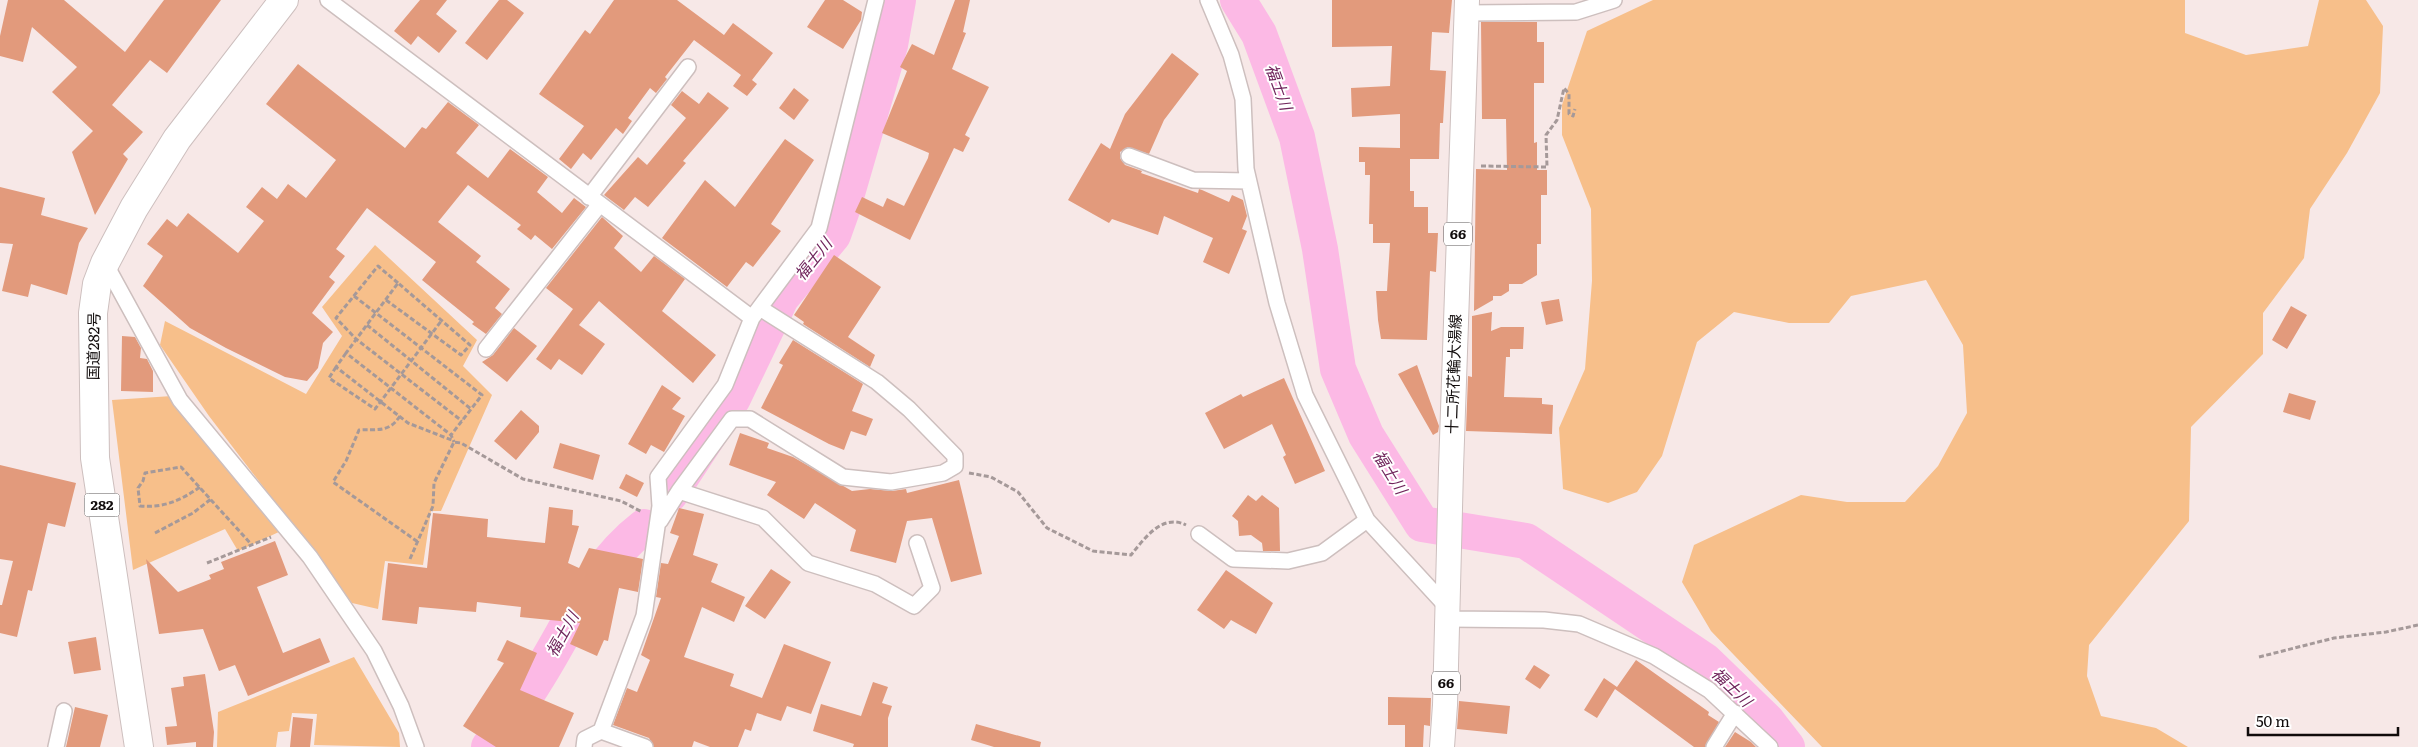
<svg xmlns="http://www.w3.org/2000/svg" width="2418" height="747" font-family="Literata,'Noto Sans JP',serif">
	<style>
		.green { fill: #f7bf8a }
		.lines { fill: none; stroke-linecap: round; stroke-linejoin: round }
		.river { stroke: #fcb9e5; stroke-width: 36 }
		.building { fill: #e29a7c }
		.street-casing { stroke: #cdbfbe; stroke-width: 18 }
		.primary-casing { stroke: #cdbfbe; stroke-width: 26 }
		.highway-casing { stroke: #cdbfbe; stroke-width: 30 }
		.path { stroke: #a59999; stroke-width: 3; stroke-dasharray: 5 2.5; stroke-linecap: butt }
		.street { stroke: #fff; stroke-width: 15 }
		.primary { stroke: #fff; stroke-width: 24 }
		.highway { stroke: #fff; stroke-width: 28 }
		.labels { text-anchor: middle; stroke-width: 4; stroke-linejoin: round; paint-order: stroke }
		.shield { fill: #fff; stroke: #585454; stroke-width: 1 }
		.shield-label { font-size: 14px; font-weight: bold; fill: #100b0b }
		.street-label { font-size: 15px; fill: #100b0b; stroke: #fff }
		.water-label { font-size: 16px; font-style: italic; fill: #70255c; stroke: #fff }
	</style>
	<rect width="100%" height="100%" fill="#f7e8e7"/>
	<!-- green -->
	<path class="green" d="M1653,0H2185V33L2246,55L2308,46L2319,0H2366L2383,26L2380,93L2347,153L2310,209L2304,258L2263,313V354L2191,427L2189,521L2089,645L2087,676L2101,716L2156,728L2188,747H1822L1711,631L1682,582L1694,545L1801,495L1847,502H1905L1938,466L1967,413L1963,345L1926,280L1851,296L1829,323H1789L1734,312L1697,342L1662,456L1637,492L1608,503L1563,489L1559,428L1585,369L1592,281L1591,209L1562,135V105L1587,31Z
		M375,245L477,340L463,366L492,395L441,511H431L423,565L385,561L378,609L352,603L209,416L160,345L165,321L306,394L342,336L322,307Z
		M172,396L281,531L238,551L225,529L133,570L112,400Z
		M354,657L399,733L400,747L314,745L317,714L292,713L289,731L278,732L276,747H217L218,712Z"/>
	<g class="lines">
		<!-- river -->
		<path class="river" d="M1238,0L1259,34L1297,137L1320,249L1338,369L1366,435L1422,524L1526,541L1705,661L1767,721L1787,747
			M670,494L733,398L781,298L833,235L843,207L890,45L898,0
			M489,747C505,724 523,702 537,678C570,626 593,566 644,527"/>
	</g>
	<!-- building -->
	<path class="building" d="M8,0H64L125,52L164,0H221L167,73L150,60L112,105L143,132L123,154L128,159L95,215L72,152L93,131L52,92L77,67L32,27L23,62L0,56V36Z
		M420,0H447L436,14L457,31L439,53L418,36L411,45L394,31Z
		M499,0H507L524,13L487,60L465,43Z
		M614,0H677L724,35L733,23L773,53L752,80L757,84L747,96L733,86L741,75L694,40L665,77L667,79L656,93L650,88L628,118L632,121L623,134L616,128L591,160L583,153L571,169L559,159L584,126L539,94L585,30L590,34Z
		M825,0H843L862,12L861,20L843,49L807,27Z
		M955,0H970L963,32L966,33L952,69L989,87L965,135L970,138L963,152L954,148L910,240L855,212L862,197L883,207L887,198L904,206L928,158L929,153L882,133L907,71L900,67L912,44L934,55Z
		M1332,0H1452L1449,33L1432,32L1430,70L1446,71L1443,123H1440L1439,159H1410V191H1414V207H1428V233H1438L1436,272L1430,271L1427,340L1381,339L1378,320L1376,291H1387L1390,243H1373V224H1369L1370,175H1365V162H1359V147L1400,148V114L1352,117L1351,88L1390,86L1392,46L1332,47Z
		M1481,22H1537V42H1544V83H1534V143L1537,142V170H1547V195H1541V244H1537V275L1522,284H1509V291L1501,296H1493V300L1474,311L1476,169L1507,170L1506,119H1482Z
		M1172,53L1199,74L1164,120L1149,154L1128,147L1120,152V158L1125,165L1142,171L1141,173L1198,193L1199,189L1202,190L1229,202L1232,195L1243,200L1247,216L1242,229L1247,231L1229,274L1203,262L1213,238L1164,216L1158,235L1112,219L1109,223L1068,200L1101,143L1110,149L1125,114Z
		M298,64L405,148L422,127L426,129L448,102L479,125L456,153L488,178L510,149L548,177L537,192L562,213L574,198L586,207L552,249L535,235L531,240L517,229L521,225L468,185L438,222L481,256L476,262L510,289L495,308L502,314L486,334L472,324L474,322L422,280L436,262L367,208L336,249L345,256L329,277L335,282L312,313L333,332L323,343L318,368L307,381L285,377L226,348L190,328L143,286L163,256L147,244L167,219L177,227L188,213L238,253L264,221L246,207L262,187L277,199L288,184L306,198L336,160L266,104Z
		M794,88L809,100L794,120L779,108Z
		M682,91L699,104L708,92L729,108L683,161L686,163L648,207L635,197L624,210L604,195L638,157L647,165L686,118L671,105Z
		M785,139L814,160L771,224L781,231L753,267L746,262L727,287L662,238L705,180L735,207Z
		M0,187L45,198L41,215L88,228L79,243L67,295L31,284L28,297L2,291L13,244L0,243Z
		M602,217L623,236L614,248L641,272L654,256L685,279L662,311L716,355L693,383L599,301L579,325L605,344L582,375L559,359L551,370L536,359L573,309L546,288Z
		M834,255L881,287L848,337L875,355L870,367L803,324L804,322L794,315Z
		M1559,299L1563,321L1546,325L1541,302Z
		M2291,306L2307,315L2287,349L2272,340Z
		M1492,312L1491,331L1501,327H1524L1523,349H1510V357H1506L1504,397L1542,398V404L1553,405L1552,434L1466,431L1468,376L1472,377V316Z
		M514,328L537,346L507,382L482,362L493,355Z
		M122,336L135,337L141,348L140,358L147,359L153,371V392L121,391Z
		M793,340L863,384L852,411L873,419L866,436L851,431L844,450L829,444L761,408L783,365L779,363Z
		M1417,365L1439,426L1438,432L1433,435L1398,374Z
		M1284,378L1325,471L1295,484L1283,457L1286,455L1272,424L1224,449L1205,413L1241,394L1243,397Z
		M662,385L681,398L672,409L685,416L664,452L651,445L646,454L628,444Z
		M2289,393L2316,401L2310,420L2283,412Z
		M521,410L539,426V432L516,460L494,441Z
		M740,433L769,443L767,448L793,457L852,491L870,489L892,491L906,489L907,493L959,480L982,574L951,582L932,518L907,521L896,563L850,551L856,530L815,503L804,519L767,495L776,482L729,465Z
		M560,443L600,455L593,480L553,468Z
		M0,465L76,483L65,527L48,523L32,591L28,590L17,637L0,633V605H2L13,561L0,559Z
		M626,474L644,483L637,497L619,488Z
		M1248,495L1256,501L1262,495L1279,508L1280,551H1263L1262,543L1251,535L1239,536L1238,521L1232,516Z
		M549,507L573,510L572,525L579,526L568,563L579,568L589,548L643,559L638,592L619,588L608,641L604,640L597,656L570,644L580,623L520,617L521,607L477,602L476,612L419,607L417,624L382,620L388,563L427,568L433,513L488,519L487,537L545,543Z
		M679,508L704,514L693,555L718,564L711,582L745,597L734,622L702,607L684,657L734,674L730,686L762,698L784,644L831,662L811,714L787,706L781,721L757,713L751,731L745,729L738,747H710L694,741L692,747H654L649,738L613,725L627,688L637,692L650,660L641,655L661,598L656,597L661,563L668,564L679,536L670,533Z
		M275,541L288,575L257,587L283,653L320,638L330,662L248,696L235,665L219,671L203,629L159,634L146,559L178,592L211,579L209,575L224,569L221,562Z
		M771,569L791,582L765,619L745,606Z
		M1226,570L1273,603L1256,634L1231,620L1224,629L1197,610Z
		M96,637L101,670L74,674L68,642Z
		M507,640L537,653L520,690L574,713L559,747H496L463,726L504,663L497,660Z
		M1636,660L1709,712L1708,715L1719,722L1705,747H1694L1615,689L1597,718L1584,710L1604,678L1617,687Z
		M1534,665L1550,675L1540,689L1525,679Z
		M205,674L214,732L213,747H196V742L167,745L165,727L177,726L171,688L184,686L183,677Z
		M873,682L888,687L882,703L892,706L888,718V747H853L854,744L813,731L821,704L861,716Z
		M1388,697L1431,698L1430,726L1424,725L1423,747H1405V725H1388Z
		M1459,701L1510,706L1507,734L1457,729Z
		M75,707L108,715L100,747H66Z
		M293,717L313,719L310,747H290Z
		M976,724L1041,742L1040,747H994L971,740Z
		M1735,732L1751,742L1756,747H1725Z"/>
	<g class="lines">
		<!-- street casing -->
		<g class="street-casing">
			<path id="street" d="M328,0L752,318
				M1208,0L1231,55L1243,99L1246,169L1277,303L1305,395L1367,520L1447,607
				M1466,13L1576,12L1614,0
				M1129,156L1193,180L1248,181
				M589,197L688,67
				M105,263L180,400L310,557L374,651L401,706L416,747
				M486,349L600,204
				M679,491L763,518L808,563L875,584L914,606L932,588L917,543
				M660,521L679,491L732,419H750L843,477L891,482L943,473L955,466V456L909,409L877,382L760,308
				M1199,534L1233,559L1288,561L1322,553L1367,520
				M1447,619L1544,620L1579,624L1654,656L1709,690L1770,747
				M601,731L645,747
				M56,747L64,711
				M584,747L585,739L601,731L644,616L660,506L658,477L725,385L752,318L819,228L876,0
				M1714,747L1735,713"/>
		</g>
		<!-- primary casing -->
		<g class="primary-casing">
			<path id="primary" d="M1442,747L1445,705L1451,469L1467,0"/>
		</g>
		<!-- highway casing -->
		<g class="highway-casing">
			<path id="highway" d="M139,747L95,458L93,313L97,284L105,263L134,208L177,139L284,0"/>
		</g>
		<!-- path -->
		<path class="path" d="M1481,166L1547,167L1546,135L1557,120L1564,88L1569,94V114L1573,116L1575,109
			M398,283L378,266L336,318L356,339L462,421
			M354,296L482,395L451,435
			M386,300L461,355L470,345L398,283L346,353L451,435L454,442
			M367,325L471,409
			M346,353L336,367L408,423L454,441
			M336,367L329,378L375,409L442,320
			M400,416C389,433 377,429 359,430L346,461L333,482L418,542
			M969,473L991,477L1018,492L1047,528L1093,551L1131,555C1144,539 1162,513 1186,525
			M200,487C180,501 163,508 140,506L138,488L143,481L145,473L181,467L252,545
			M155,533L193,513L211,499
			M410,559L433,506L434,483L454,442L461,443L523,479L621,501L642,512
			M207,563L271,537
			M2259,657L2334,638L2386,632L2418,625"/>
		<!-- street -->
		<use href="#street" class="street"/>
		<!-- primary -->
		<use href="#primary" class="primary"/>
		<!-- highway -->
		<use href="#highway" class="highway"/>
	</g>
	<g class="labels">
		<!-- shield labels -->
		<g class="shield">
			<rect x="1444" y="222.5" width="28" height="23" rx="4"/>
			<rect x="84.5" y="493.5" width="35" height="23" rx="4"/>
			<rect x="1432" y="671.5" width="28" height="23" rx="4"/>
		</g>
		<g class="shield-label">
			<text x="1458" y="239">66</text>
			<text x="102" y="510">282</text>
			<text x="1446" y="688">66</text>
		</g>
		<!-- street labels -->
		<g class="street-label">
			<text transform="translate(94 346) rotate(-89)" y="5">国道282号</text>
			<text transform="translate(1454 374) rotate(-88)" y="5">十二所花輪大湯線</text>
		</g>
		<!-- water labels -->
		<g class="water-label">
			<text transform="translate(1279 87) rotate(70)" y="6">福士川</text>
			<text transform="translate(813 259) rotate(-51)" y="6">福士川</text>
			<text transform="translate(1390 472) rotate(58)" y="6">福士川</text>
			<text transform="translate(562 634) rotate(-61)" y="6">福士川</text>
			<text transform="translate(1732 687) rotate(44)" y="6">福士川</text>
		</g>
	</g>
	<!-- scale -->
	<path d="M2248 727v8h150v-8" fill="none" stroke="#100b0b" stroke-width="2.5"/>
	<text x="2256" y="727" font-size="15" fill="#100b0b" stroke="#ffffff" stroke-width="4" paint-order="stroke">50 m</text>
</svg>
